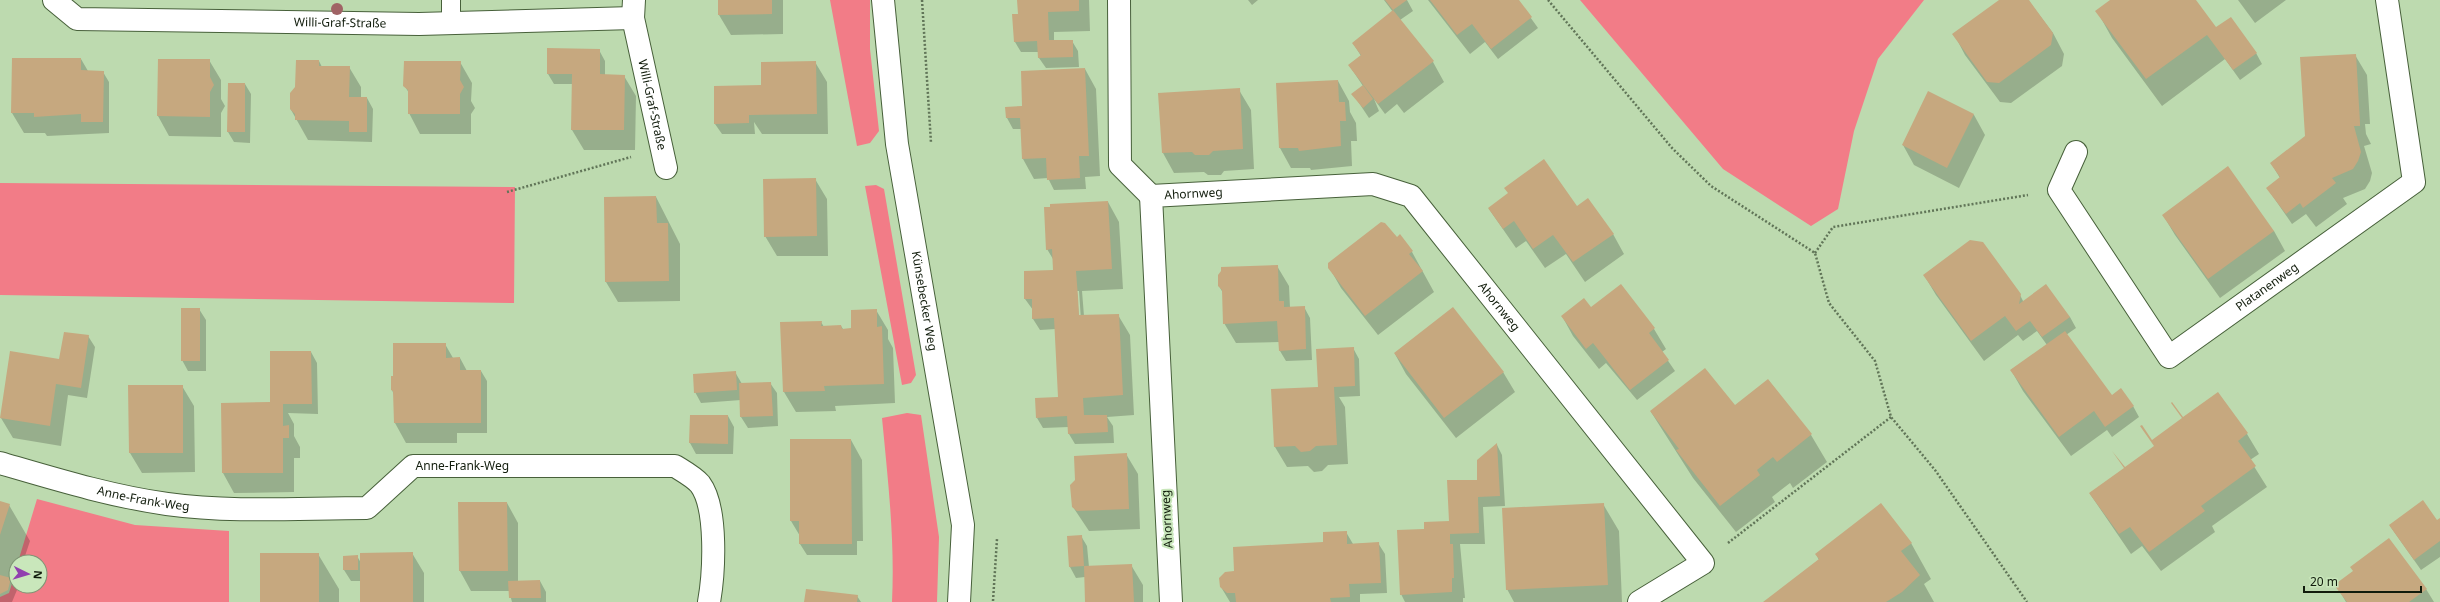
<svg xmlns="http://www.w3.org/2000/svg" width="2440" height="602" font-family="'Noto Sans',sans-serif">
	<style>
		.green { fill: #f27c87 }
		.shadow { fill: #0003; fill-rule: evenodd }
		.building { fill: #c6a87f }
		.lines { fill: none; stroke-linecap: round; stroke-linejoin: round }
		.service-casing { stroke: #47603a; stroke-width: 20 }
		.minor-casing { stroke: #47603a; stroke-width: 24 }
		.tertiary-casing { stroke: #47603a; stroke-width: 24 }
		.path { stroke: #617558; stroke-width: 2.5; stroke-dasharray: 2 2; stroke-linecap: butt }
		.service { stroke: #fff; stroke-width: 18 }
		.minor { stroke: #fff; stroke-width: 22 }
		.tertiary { stroke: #fff; stroke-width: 22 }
		.tree { fill: #a06365 }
		.labels { text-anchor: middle; stroke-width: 4; stroke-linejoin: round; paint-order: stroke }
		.street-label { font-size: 12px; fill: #111c0c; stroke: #c9e7bb }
	</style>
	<rect width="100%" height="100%" fill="#bddaaf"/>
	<!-- green -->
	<path class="green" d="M830,0H870V49L879,131L870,143L857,146Z
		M1580,0H1924L1878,59L1854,131L1838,209L1811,226L1723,169Z
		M0,183L515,187L514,303L0,295Z
		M876,185L884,189L916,375L911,383L902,385L865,186Z
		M907,413L921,415L939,537L937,602H892C895,541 888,480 882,418Z
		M37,499L135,525L229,531V602H0V597L9,593L16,571V586H40V562H18Z"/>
	<!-- shadow -->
	<path class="shadow" d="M719,0H783V34L731,35L719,15Z
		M1018,0H1089L1090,31L1054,32V41H1072L1078,51L1079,67L1046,68L1039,58V52H1021L1015,42L1019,15Z
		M1248,0H1258L1252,5Z
		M1384,0H1407L1413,11L1400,20L1433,62L1444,82L1404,113L1397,104L1385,114L1374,99L1379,111L1369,118L1353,94L1363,86L1349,65L1361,56L1353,43L1393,12Z
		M1428,0H1518L1538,28L1498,59L1485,42L1470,54Z
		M2001,0H2028L2053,33L2064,54L2062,66L2011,103L2000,102L1965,55L1954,34Z
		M2112,0H2195L2216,29L2256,53L2262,64L2240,80L2225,59L2162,106L2112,38L2097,11Z
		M2238,0H2286L2255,23Z
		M599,50L605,61V75L624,76L636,96L635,150H584L572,130L573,84H554L548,74Z
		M2355,55L2367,75L2370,124H2365L2366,134L2371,144L2364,146L2372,173L2370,181L2365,189L2343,198L2347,204L2316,227L2306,214L2292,224L2267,188L2280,178L2271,163L2306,137Z
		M13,59H81L88,71L103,72L109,82V133L47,136L45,133H24L12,113Z
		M209,60L221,80V99L225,106L221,113V137L169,136L158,116Z
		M319,61L322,67H349L361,87V98H367L373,109L372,142L308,140L290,108Z
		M460,62L472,83L471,101L475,108L471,114V134H420L409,113V93L404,85Z
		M815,62L827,82L828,134H762L754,122L755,134H722L715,124L762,86Z
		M1085,69L1096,89L1100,176L1085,177L1086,189L1054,190L1048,178L1034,179L1023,159L1022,129H1013L1007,118L1006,108L1022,107Z
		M1338,81L1349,101L1350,112L1356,123L1357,141H1351L1352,166L1311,170L1310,168H1291L1280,148L1277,84Z
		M245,84L251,94L250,143L234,142L228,132Z
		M1239,90L1251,110L1254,169L1224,171L1221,175H1208L1204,172L1174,173L1163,153L1159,94Z
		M1929,93L1974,115L1985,135L1959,188L1914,165L1903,145Z
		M815,179L827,199L828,256H777L765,236Z
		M656,197L680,244V301L618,302L606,282L605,198Z
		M1108,202L1119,222L1123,289L1082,291L1084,316L1118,315L1130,335L1134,415L1107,417L1113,426L1114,443L1075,444L1069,434V427L1043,428L1037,418L1059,399L1056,329L1040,330L1033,319V310L1025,299V272H1054L1053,259L1047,249ZM1077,291H1079L1081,320H1079Z
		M1577,207L1613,234L1624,254L1585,282L1566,254L1545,268L1526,241L1516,248L1489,209Z
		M2163,215L2274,231L2285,251L2220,298L2175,235Z
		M1400,236L1412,252L1434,292L1378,335L1341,288L1329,267Z
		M1277,266L1289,286L1290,308L1304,307L1310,318L1312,360L1286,361L1280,351L1279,342L1236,343L1224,323L1223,293L1219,286Z
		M1924,275L2020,295L2024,303L2070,317L2076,328L2066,335L2112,397L2133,406L2139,417L2112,437L2107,430L2071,456L2023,391L2011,370L2047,345L2037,331L2023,341L2018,335L1984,361L1936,295Z
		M1621,285L1654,329L1666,349L1662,352L1675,371L1637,400L1606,363L1599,369L1573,336L1562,316L1591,309Z
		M199,309L206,320V371H188L182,360Z
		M876,310L888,330V339L893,348L895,403L835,406L836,411L796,412L784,392L781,323L821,322L824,327L841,326L843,329H852Z
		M88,336L95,347L87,398L68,395L61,446L13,438L1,418L11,353L59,360Z
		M445,344L453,358H460L467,371H481L487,381V433H457V443H406L395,423L394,395L392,390Z
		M1353,348L1359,359L1360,396L1339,397L1345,407L1348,464L1328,465L1322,471L1314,472L1308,466L1287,467L1275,447L1272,390L1320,388Z
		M311,352L317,363L318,414L288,413L294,424V436L300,447V458H294V492L234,493L223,473L222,404L271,403Z
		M1395,354L1503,372L1515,392L1456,438L1406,374Z
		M735,372L742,384L770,383L777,393L778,426L748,428L741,417V400L701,403L695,392Z
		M1768,380L1811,435L1827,462L1793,488L1790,483L1772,497L1775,502L1736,532L1693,478L1651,412L1735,406Z
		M182,386L194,406L195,472L142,473L130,453Z
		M2218,393L2247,434L2259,454L2250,460L2267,487L2212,526L2215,532L2161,571L2142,546L2131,554L2090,494L2155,446Z
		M728,416L734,427L733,454H696L690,443Z
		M851,440L862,460L863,541H857V555H807L800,544V536L791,521Z
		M1497,445L1502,455L1505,506L1483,507L1485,544H1460L1465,598H1463V602H1405L1401,594L1425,530L1450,523L1478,481Z
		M1126,454L1138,474L1140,529L1089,531L1073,507Z
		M0,502L9,505L30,541L23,562H16L17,590L12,602H0Z
		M507,503L518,523V582L540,581L546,592V602H512L509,591H471L460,571Z
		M1603,504L1619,531L1622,602H1514L1507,589Z
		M2440,519V557L2421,570L2390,526L2437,521Z
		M1346,532L1353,544L1378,543L1385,554L1387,593L1360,594V602H1230L1221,587L1235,572L1324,543Z
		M1081,536L1087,546L1089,567L1131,565L1143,585V602H1086L1085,577L1076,578L1070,567Z
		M1911,543L1931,579L1924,584L1934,602H1765L1819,560L1816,554Z
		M412,553L424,573V602H361V581H351L344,570V557L357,556L361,563Z
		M318,554L339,589V602H261Z
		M2354,571L2426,589L2434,602H2346L2336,585Z
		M857,596L861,602H805Z"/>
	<!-- building -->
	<path class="building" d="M718,0H772V14L718,15Z
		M1017,0H1079V11L1048,12L1049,40H1073V57L1038,58L1037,41L1014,42L1012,14H1018Z
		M1385,0H1407L1393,10Z
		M1430,0H1519L1532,17L1491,49L1472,24L1457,35Z
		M1999,0H2029L2053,33L2051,45L1999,83L1987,82L1952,34Z
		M2110,0H2196L2216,27L2231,17L2257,53L2233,70L2207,35L2146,79L2095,11Z
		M1393,10L1434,61L1378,104L1348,65L1361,55L1352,43Z
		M547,48L600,49V74L625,75L624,130H571L572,74H547Z
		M2356,54L2360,123V126H2354L2361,152L2358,161L2353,169L2332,178L2336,183L2303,208L2300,203L2286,214L2266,188L2280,177L2270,163L2305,136L2300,57Z
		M12,58H81V70L104,71L103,122H81V114L34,117V113H11Z
		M158,59H210V77L214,85L210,92V117L157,116Z
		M296,60H319V66H350L349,97H367V132H349V121L295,120V114L290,109V93L295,87Z
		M404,61H461L460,80L464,87L460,94V114H408V90L403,86Z
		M816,61L817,114L749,115V123L714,124V86L761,85V62Z
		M1085,68L1089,156H1079L1080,178L1047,180L1046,158L1022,159L1020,118H1006L1005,107L1022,106L1021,71Z
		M1338,80L1339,102H1345L1346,121H1340L1341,146L1299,151L1298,148H1279L1276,83Z
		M228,83H245V132H227Z
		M1363,85L1373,99L1363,108L1351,94Z
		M1240,88L1243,149L1213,151L1209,155H1195L1192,152L1162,153L1158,93Z
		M1928,91L1974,114L1947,168L1902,145Z
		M1544,159L1577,206L1588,198L1614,234L1573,262L1553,235L1533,249L1514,221L1503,229L1488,208L1508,193L1504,188Z
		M2228,166L2274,231L2208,279L2162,215Z
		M816,178L817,236L764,237L763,179Z
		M656,196L657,223H668L669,281L605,282L604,197Z
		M1108,201L1112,269L1076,271L1078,297L1079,315L1119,314L1123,395L1083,398L1084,415H1107L1108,432L1068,434L1067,416L1036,418L1035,398L1058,397L1054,318L1032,319V299H1024V271L1053,270L1052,249L1046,250L1044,207H1050V204Z
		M1381,222L1385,223L1397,237L1400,234L1413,251L1409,254L1423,271L1365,316L1328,268V263Z
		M1970,240L1983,242L2021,294L2019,304L2046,284L2070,317L2042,337L2030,321L2016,331L2005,316L1971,341L1923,275Z
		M1278,265L1279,301H1284V307L1305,306L1306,349L1279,351L1277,321L1223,324L1222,290L1218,286V275L1221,271V267Z
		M1621,284L1655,328L1649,333L1669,360L1630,390L1593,343L1586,349L1561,316L1584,298L1591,307Z
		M1453,307L1504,372L1444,418L1394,353Z
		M181,308H200V361H181Z
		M877,309V327L882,326L884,384L824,386L825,391L783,392L780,322L822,321L821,326L841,325L842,329L851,328V310Z
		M2065,331L2112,395L2121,388L2134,406L2105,427L2094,411L2059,437L2010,370Z
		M64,332L89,335L81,388L56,384L50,426L0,418L10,351L59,359Z
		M393,343H446V358L460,357V370H481V423H394L393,391L391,390V376H393Z
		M1354,347L1355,386L1334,387L1337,445L1316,446L1310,451L1301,452L1295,446L1274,447L1271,389L1318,387L1316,349Z
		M270,351H311L312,404H283V426L289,425V438H283V473H222L221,403L270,402Z
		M1705,368L1735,405L1768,379L1812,434L1777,462L1773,457L1757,470L1760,475L1720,506L1676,450L1679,449L1650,411Z
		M736,371L737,390L694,393L693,374Z
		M771,382L773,416L740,417L739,383Z
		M128,385H183V453H129Z
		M2218,392L2248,433L2238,441L2256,466L2201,506L2205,511L2149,552L2130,527L2119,534L2089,493L2124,468L2112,451L2125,467L2154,446L2140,426L2142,425L2152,440L2182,418L2171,403L2172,402L2183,417Z
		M690,415H728V444L689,443Z
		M790,439H851L852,544H799V521H790Z
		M1497,443L1500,496L1478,497L1479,533L1450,534V544H1453L1454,578H1452V592L1400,595L1397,530L1424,529V522L1449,521L1447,480H1477V460Z
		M1127,453L1129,509L1077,511L1072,507L1070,485L1075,480L1074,456Z
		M2423,500L2437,520L2440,518V541L2414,560L2389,525Z
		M0,501L10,504L0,535Z
		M458,502H507L508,571H459Z
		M1604,503L1608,585L1506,590L1502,508Z
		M1881,503L1912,543L1901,551L1920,575L1902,592L1886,602H1763L1819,559L1815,554Z
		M1347,531V544L1379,542L1381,583L1349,584L1350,597L1330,598L1331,602H1236L1235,593H1227L1220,587L1219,578L1225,572L1234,571L1233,547L1323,542V532Z
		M1082,535L1084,566L1069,567L1067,536Z
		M2389,538L2427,589L2409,602H2347L2334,585L2353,571L2350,567Z
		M413,552V602H360V553Z
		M260,553H319V602H260Z
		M358,555V570H343V556Z
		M1132,564L1134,602H1085L1084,566Z
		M0,575L11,578L8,590L0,594Z
		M540,580L541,598H509L508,581Z
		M806,589L858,595L857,602H804Z"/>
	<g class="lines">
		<!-- service casing -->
		<g class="service-casing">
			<path id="service" d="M451,24V0"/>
		</g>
		<!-- minor casing -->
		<g class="minor-casing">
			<g id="minor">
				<path id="s1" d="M54,0L77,19L419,24L633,18"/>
				<path id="s2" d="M634,0L633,18L666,168"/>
				<path d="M1119,0L1120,165L1151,196"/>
				<path id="s3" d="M2076,152L2059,190L2169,357L2414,182L2387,0"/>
				<path id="s4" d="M0,463C55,479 110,496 167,504C233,513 301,508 367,508L413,466H675C683,471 694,477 700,484C718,508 714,574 709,602"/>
				<path id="s5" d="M1171,602L1151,196L1373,184L1411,196L1703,563L1639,602"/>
			</g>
		</g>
		<!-- tertiary casing -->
		<g class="tertiary-casing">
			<g id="tertiary">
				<path id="s6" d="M883,0L897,144L963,525L959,602"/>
			</g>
		</g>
		<!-- path -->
		<path class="path" d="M922,0L931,143
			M1548,0L1672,148L1711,186L1815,253L1829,303L1875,361L1891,417L1935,470L2027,602
			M507,192L631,157
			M1815,253L1833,227L2028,195
			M1728,543L1891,417
			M993,601L997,539"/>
		<!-- service -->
		<use href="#service" class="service"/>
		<!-- minor -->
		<use href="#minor" class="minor"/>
		<!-- tertiary -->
		<use href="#tertiary" class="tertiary"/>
	</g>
	<!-- trees -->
	<circle class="tree" cx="337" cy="9" r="6"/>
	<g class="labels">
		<!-- street labels -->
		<g class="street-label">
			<text dy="4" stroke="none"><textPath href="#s1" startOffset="293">Willi-Graf-Straße</textPath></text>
			<text dy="4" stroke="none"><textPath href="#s2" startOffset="107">Willi-Graf-Straße</textPath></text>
			<text dy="4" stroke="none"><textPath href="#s5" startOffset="449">Ahornweg</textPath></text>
			<text dy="4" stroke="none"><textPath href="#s3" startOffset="362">Platanenweg</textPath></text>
			<text dy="4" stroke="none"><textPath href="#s6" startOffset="304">Künsebecker Weg</textPath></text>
			<text dy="4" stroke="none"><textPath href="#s5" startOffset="810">Ahornweg</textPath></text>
			<text dy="4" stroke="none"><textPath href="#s4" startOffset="484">Anne-Frank-Weg</textPath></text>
			<text dy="4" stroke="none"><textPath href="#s4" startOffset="148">Anne-Frank-Weg</textPath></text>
			<text transform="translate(1167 519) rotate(-93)" y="4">Ahornweg</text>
		</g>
	</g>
	<!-- north arrow -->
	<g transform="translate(28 574) rotate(95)"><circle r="19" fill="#c9e7bb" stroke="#7f9675"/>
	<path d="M0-3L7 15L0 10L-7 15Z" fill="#9140af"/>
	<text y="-6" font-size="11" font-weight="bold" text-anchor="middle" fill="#111c0c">N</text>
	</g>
	<!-- scale -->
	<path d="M2304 586v6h117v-6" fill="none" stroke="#111c0c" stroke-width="2"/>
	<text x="2310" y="586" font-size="12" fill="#111c0c" stroke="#c9e7bb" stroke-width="3" paint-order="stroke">20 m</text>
</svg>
